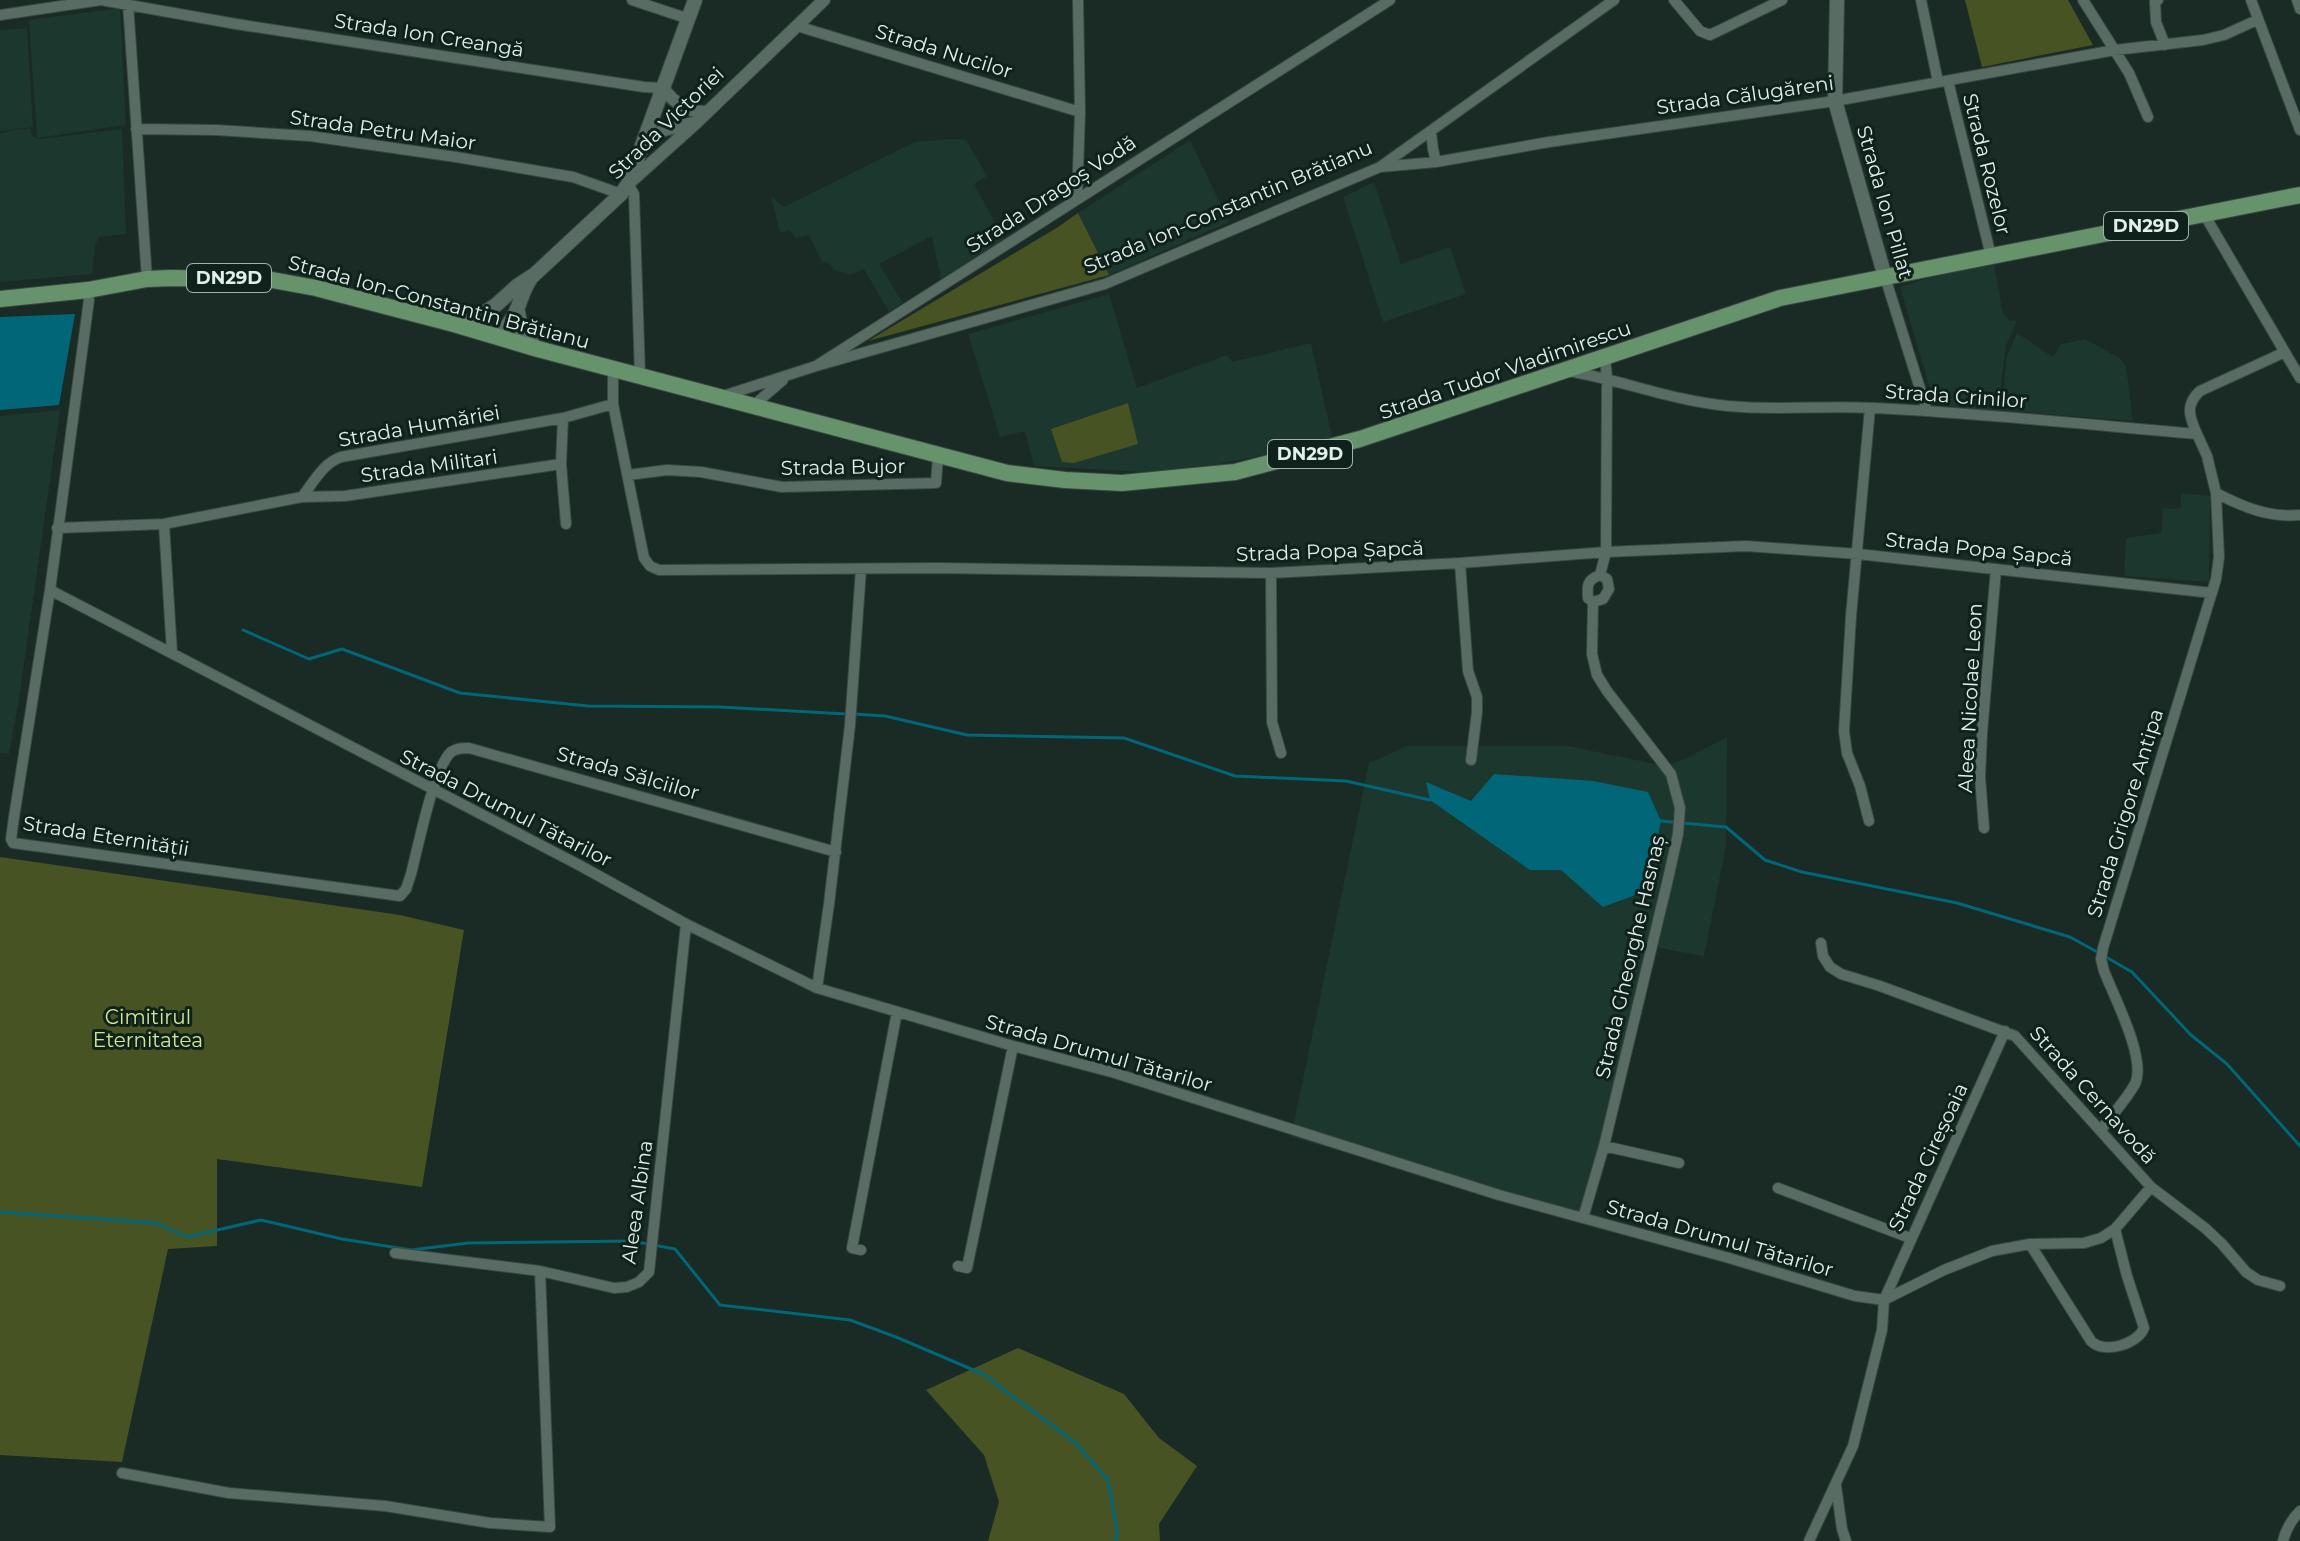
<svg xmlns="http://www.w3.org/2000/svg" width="2300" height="1541" font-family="Montserrat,sans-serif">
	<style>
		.built { fill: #1c372e }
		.green { fill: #485324 }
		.water { fill: #016678 }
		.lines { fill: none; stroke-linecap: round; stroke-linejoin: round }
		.stream { stroke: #016678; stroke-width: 3 }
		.minor-casing { stroke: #394842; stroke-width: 12 }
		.tertiary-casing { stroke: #394842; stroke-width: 14 }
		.secondary-casing { stroke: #394842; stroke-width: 16 }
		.primary-casing { stroke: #394842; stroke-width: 18 }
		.minor { stroke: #586c64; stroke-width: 10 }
		.tertiary { stroke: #586c64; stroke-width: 12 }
		.secondary { stroke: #586c64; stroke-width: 14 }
		.primary { stroke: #67936c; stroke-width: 16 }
		.labels { text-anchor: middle; stroke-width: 6; stroke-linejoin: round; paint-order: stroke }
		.shield { fill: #0f211b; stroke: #a3b0ab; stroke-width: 2 }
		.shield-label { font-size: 18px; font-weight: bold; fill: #e2eee9 }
		.street-label { font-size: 20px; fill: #e2eee9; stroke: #0f211b }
		.park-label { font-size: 20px; fill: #d1e892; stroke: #0f211b }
	</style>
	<rect width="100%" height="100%" fill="#192b24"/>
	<!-- built -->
	<path class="built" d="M120,8L126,125L37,138L29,20Z
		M27,28L33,127L0,131V30Z
		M30,129L33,137L40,139L122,129L126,234L99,237L95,246L92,274L0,282V134L13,130Z
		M949,139L966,140L987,176L974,184L1004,239L941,279L932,236L879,264L903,303L889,312L864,269L850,275L834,270L829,263L822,262L809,235L796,238L790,230L780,233L771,196L784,207L915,142Z
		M1190,140L1229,222L1109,275L1078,213Z
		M1374,182L1401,264L1450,247L1466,294L1383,322L1343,197Z
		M1994,264L2003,314L2011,321H2017L2006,345L2000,392L1992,411L1942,405L1936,403L1932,396L1900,287L1951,271Z
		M1109,294L1137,388L1227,355L1232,362L1311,343L1332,437L1293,449L1205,467L1161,473L1034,466L1025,431L1000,437L968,334Z
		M2017,333L2053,357L2061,344L2085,339L2121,359L2126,366L2133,421L1996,410L2004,389L2006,359Z
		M60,410L19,699L9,754L0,753V416Z
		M2181,493L2210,496L2209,582L2124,576L2126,538L2161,533L2163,508L2174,509L2181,507Z
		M1727,737L1726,846L1704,956L1649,946L1583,1218L1291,1137L1369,763L1407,746H1568L1665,766L1687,758Z"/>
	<!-- green -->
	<path class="green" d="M1965,0H2068L2093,45L1982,67Z
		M1078,213L1109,275L868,341L1058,227Z
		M1128,403L1138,444L1074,463L1062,462L1051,429Z
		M0,857L400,915L464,930L422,1187L217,1159V1246L168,1249L122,1462L0,1455Z
		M1018,1348L1124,1394L1159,1438L1197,1466L1159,1524L1160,1541H988L999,1502L984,1455L926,1390Z"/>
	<!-- water -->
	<path class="water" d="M75,314L59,405L0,410V317Z
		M1494,774L1593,781L1648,792L1661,821L1646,891L1603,907L1561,870H1530L1430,800L1426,782L1471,801Z"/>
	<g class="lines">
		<!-- stream -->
		<path class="stream" d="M243,630L309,659L342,649L460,693L588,706L720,707L846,714
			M854,714L885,716L967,735L1124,738L1235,776L1346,781L1430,800
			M1661,821L1726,827L1765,860L1802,872L1957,903L2070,937L2099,953
			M2106,957L2132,972L2191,1035L2227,1064L2300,1146
			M0,1212L157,1223L187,1237L261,1220L342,1239L411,1250L468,1243L632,1241L675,1249L720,1305L850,1320L896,1337L983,1374L1077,1444L1108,1480L1117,1531L1116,1541"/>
		<!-- minor casing -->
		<g class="minor-casing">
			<path id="minor" d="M632,0L689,19
				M1674,0L1700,31L1710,35L1782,0
				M1921,0L1938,82
				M2083,0L2129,73L2148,117
				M2158,0L2155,2L2156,22L2165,45
				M2251,0L2300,130
				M2297,0L2300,9
				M128,4L147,279
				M0,15L101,0L236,24L644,87L663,88
				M797,26L1080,112
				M1948,81L1991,256
				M136,129L216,130L310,136L456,157L573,177L621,194
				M1431,132L1433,149L1436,162
				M1380,167L1436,162L1549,142L1835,101L2115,50L2203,40L2224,35L2257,20
				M628,184L634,194L640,375
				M1077,199L1080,112L1078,0
				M2204,214L2300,378
				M1885,277L1927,411
				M88,290L89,300L50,590L14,817L11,839L13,843L400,896L406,889L411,874C418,848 433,769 451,752C457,748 463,748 469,748L836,852
				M816,366L1105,284L1380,167L1614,0
				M613,369V404L644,558L650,566L659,570L937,568L1271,573L1460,563L1606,552L1746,546L1858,554L2212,593
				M1568,371C1622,380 1673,401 1728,406C1777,411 1826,405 1874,408C1982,413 2090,425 2197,434L2207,456L2216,493C2243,507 2269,518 2300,515
				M723,396L816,366L1390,0
				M754,405L783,380
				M563,418L561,464L566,524
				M2197,434C2189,416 2185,405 2200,391L2285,352
				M628,475L667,470L701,472L782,487L936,483L938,456
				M302,497L345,496L561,464
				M164,524L172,653
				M57,528L164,524L302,497C313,483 323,463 341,457L563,418L613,404
				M1460,563L1468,671L1477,697V712L1471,760
				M1271,573L1272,722L1281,753
				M50,590L579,865L686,924L817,988L1013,1046L1115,1073L1499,1195L1729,1258L1855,1296L1884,1300L1882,1330L1853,1446L1809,1541
				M1593,602L1588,598C1587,585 1587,580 1600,575
				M1869,821L1860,786L1847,753L1844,731L1851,616L1870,408
				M1984,828L1980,777L1982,733L1996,569
				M1821,943L1823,956L1830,967L1841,974L1880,986L2015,1036L2151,1187L2205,1228L2222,1244L2246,1272L2258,1280L2280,1286
				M817,988L829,904L850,725L861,569
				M2101,1130C2112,1115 2126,1100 2135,1084C2147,1059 2114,997 2104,971L2101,959L2103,948L2216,579L2219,557L2216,493
				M1604,1146L1679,1163
				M1778,1188L1910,1238
				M1583,1218L1604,1146L1668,879L1678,834L1680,808L1671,774L1607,691L1597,675L1592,654L1593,602L1603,599L1609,589L1607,579L1600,575L1606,552L1607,378L1605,357
				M2030,1244L2091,1341C2103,1354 2137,1345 2144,1328L2127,1276L2115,1229
				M861,1250L852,1248L897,1012
				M395,1253L540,1271L614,1288L627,1287L639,1282L649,1272L686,924
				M958,1266L967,1268L1013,1046
				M1884,1300L1944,1270L1992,1251L2030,1244L2084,1243L2101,1238L2115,1229L2151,1187
				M1884,1300L2005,1031
				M122,1473L229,1493L385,1506L490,1523L550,1527L540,1271
				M1836,1486L1842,1529L1846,1541
				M2283,1541C2286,1529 2291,1520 2300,1511"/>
		</g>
		<!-- tertiary casing -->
		<g class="tertiary-casing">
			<path id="tertiary" d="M663,88C675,104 687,112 707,112
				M644,142L664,130L697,122
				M628,184L697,122L824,0"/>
		</g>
		<!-- secondary casing -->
		<g class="secondary-casing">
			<path id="secondary" d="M1837,0L1835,101L1885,277
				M518,312L522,334L538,349
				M454,324L472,321L496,305L517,286L534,275L621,194L628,184L695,0
				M497,335C522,315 516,301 531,278"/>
		</g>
		<!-- primary casing -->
		<g class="primary-casing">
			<path id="primary" d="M0,299L88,290L147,279L171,278L272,280L316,288L454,324L538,349L1007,473L1065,480L1122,483L1235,472L1360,439L1780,298L2300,195"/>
		</g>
		<!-- minor -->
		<use href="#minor" class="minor"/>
		<!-- tertiary -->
		<use href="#tertiary" class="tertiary"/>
		<!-- secondary -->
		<use href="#secondary" class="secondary"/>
		<!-- primary -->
		<use href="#primary" class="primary"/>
	</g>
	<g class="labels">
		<!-- shield labels -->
		<g class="shield">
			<rect x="2104" y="212" width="84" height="28" rx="6"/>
			<rect x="187" y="264" width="84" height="28" rx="6"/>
			<rect x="1268" y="440" width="84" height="28" rx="6"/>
		</g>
		<g class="shield-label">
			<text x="2146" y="232">DN29D</text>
			<text x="229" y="284">DN29D</text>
			<text x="1310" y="460">DN29D</text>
		</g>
		<!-- street labels -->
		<g class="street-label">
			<text transform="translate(429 35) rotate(9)" y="7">Strada Ion Creangă</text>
			<text transform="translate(944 51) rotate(17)" y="7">Strada Nucilor</text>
			<text transform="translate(1745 95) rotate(-8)" y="7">Strada Călugăreni</text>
			<text transform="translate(666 123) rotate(-44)" y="7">Strada Victoriei</text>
			<text transform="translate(383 130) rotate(8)" y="7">Strada Petru Maior</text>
			<text transform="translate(1987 164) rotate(76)" y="7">Strada Rozelor</text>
			<text transform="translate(1051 194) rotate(-33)" y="7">Strada Dragoș Vodă</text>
			<text transform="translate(1885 202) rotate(74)" y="7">Strada Ion Pillat</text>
			<text transform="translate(1228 207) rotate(-23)" y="7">Strada Ion-Constantin Brătianu</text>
			<text transform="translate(439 302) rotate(15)" y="7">Strada Ion-Constantin Brătianu</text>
			<text transform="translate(1505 370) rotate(-19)" y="7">Strada Tudor Vladimirescu</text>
			<text transform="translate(1956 396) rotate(4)" y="7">Strada Crinilor</text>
			<text transform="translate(419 426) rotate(-10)" y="7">Strada Humăriei</text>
			<text transform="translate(429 466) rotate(-8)" y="7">Strada Militari</text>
			<text transform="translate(843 467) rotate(-1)" y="7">Strada Bujor</text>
			<text transform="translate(1979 549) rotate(6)" y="7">Strada Popa Șapcă</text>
			<text transform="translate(1330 551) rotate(-2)" y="7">Strada Popa Șapcă</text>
			<text transform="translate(1970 698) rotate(-87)" y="7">Aleea Nicolae Leon</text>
			<text transform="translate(628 773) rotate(16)" y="7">Strada Sălciilor</text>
			<text transform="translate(506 808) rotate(27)" y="7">Strada Drumul Tătarilor</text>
			<text transform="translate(2125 813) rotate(-73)" y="7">Strada Grigore Antipa</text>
			<text transform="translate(106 836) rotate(9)" y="7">Strada Eternității</text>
			<text transform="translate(1630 957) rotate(-77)" y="7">Strada Gheorghe Hasnaș</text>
			<text transform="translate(1099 1053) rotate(16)" y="7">Strada Drumul Tătarilor</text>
			<text transform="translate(2093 1095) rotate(48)" y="7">Strada Cernavodă</text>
			<text transform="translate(1928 1157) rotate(-65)" y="7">Strada Cireșoaia</text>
			<text transform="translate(637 1202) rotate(-82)" y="7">Aleea Albina</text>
			<text transform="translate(1720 1238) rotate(16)" y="7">Strada Drumul Tătarilor</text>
		</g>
		<!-- park labels -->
		<g class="park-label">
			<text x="148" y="1024">Cimitirul<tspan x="148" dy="23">Eternitatea</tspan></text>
		</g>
	</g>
</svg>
